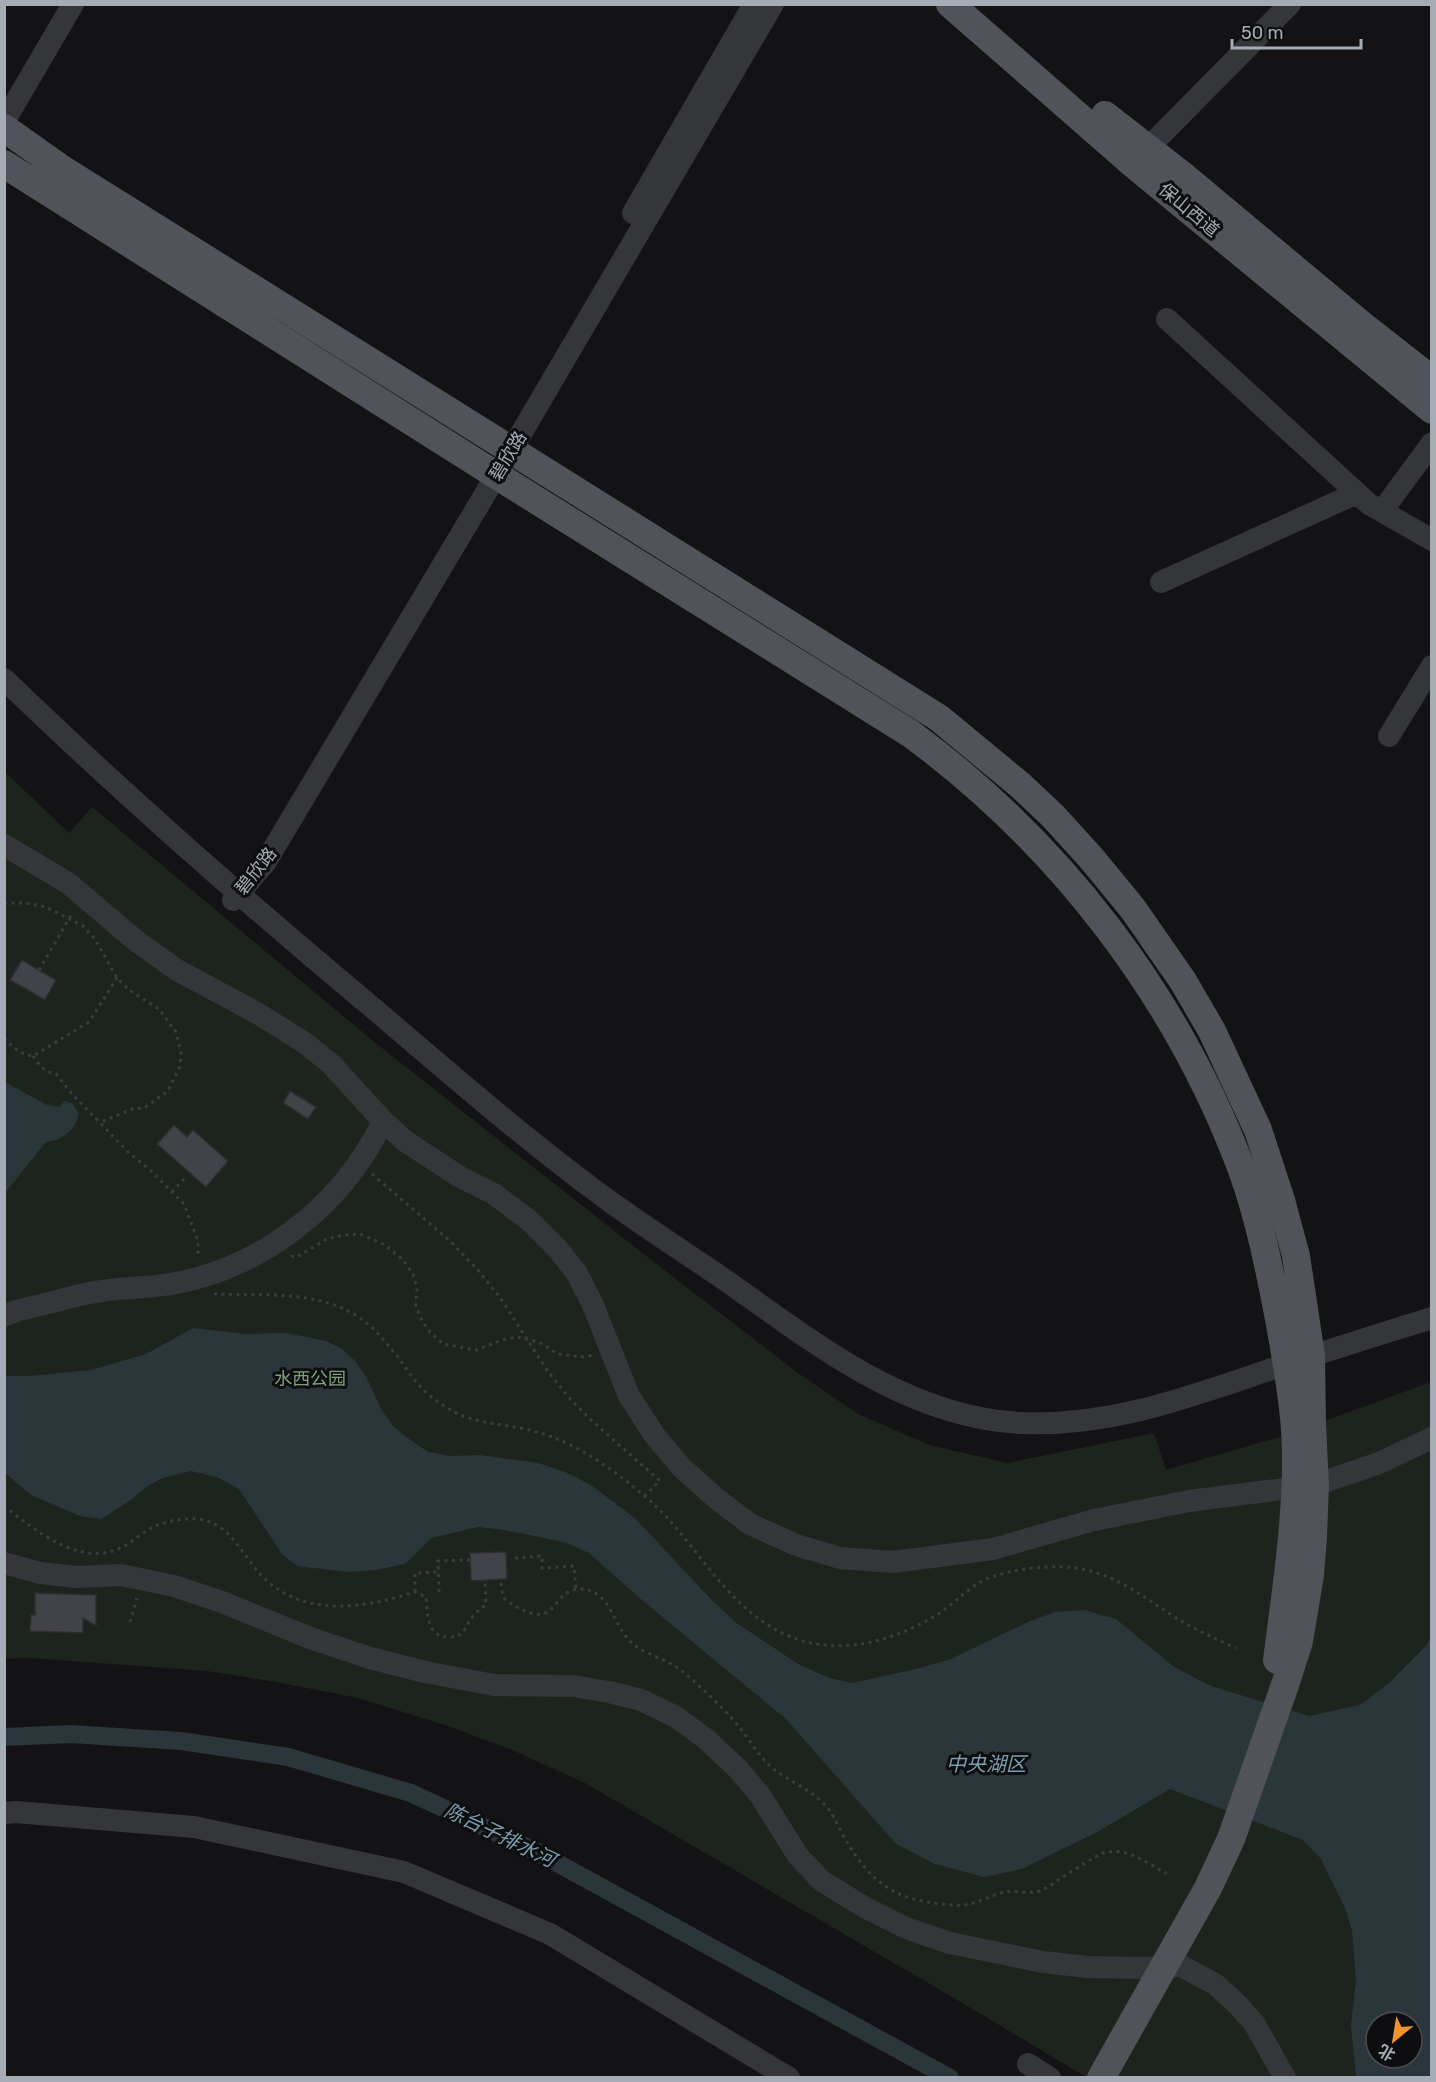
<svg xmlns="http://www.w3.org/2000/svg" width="1436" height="2082" font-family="Rubik,'Noto Sans SC',sans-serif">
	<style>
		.green { fill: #1d241d; fill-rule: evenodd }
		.water { fill: #2b363a; fill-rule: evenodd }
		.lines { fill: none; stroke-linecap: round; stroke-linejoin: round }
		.canal { stroke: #2b363a; stroke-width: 18 }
		.building { fill: #424348; stroke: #2d2d31; stroke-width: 1.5 }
		.path { stroke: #3a3d41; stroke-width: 3; stroke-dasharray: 3 4.5; stroke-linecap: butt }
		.minor { stroke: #34363a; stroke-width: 22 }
		.major { stroke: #505359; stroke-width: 28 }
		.labels { text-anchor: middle; stroke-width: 6; stroke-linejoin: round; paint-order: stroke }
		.street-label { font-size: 18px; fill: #a5acb5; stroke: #0e0e10 }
		.park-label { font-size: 18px; fill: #7fa07c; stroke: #0e0e10 }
		.water-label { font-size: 20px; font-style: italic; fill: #7b9fb0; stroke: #0e0e10 }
	</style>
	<rect width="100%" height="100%" fill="#131315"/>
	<!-- green -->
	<path class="green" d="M4,771L69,833L92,807L378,1045L659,1266L798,1373L858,1414L930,1445L1007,1463L1154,1433L1166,1470L1286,1435L1431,1382V2077H1086L959,2001L585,1783L512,1750L448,1726L358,1698L276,1682L207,1671L30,1658L5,1659ZM1376,2022H1412V2058H1376Z"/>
	<!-- water -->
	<path class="water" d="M5,1082L47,1105L59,1107L65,1101L72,1103L79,1114C75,1131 62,1140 46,1142L5,1193Z
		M193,1328L245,1334L286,1333L326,1341L342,1349L354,1360L366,1376L382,1411L394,1427L409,1439L428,1452L451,1456L480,1455L538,1463L565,1472L591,1485L636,1519L706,1594L735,1622L798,1664L829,1678L853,1683L916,1669L951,1659L1028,1622L1055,1612L1084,1610L1116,1619L1174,1667L1211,1686L1309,1716L1360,1705L1389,1683L1426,1646L1431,1637V2077H1356L1351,2025L1356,1981L1352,1930L1345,1908L1321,1859L1303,1840L1170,1789L1099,1831L1022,1869L984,1877L935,1864L896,1844L786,1719L643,1601L589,1553L564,1542L504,1530L478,1527L431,1538L405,1564L377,1570L349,1572L297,1566L282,1554L239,1489L217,1477L191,1471L163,1478L146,1487L131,1500L101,1519L80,1516L31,1495L5,1473V1376H29L91,1370L146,1354ZM1376,2022H1412V2058H1376Z"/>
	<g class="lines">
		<!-- canal -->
		<path class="canal" d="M4,1737L71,1734L181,1741L288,1757L411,1793L539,1853L950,2078"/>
	</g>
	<!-- building -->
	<path class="building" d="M22,960L56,980L45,1000L10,980Z
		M290,1091L316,1107L308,1119L283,1103Z
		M174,1125L187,1137L193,1130L228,1161L206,1187L157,1144Z
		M506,1552L507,1579L471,1581L470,1553Z
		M35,1593L96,1595V1626L83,1618V1633L30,1631L31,1615H35Z"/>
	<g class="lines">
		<!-- path -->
		<path class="path" d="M4,903H26L46,907L83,926L95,939L117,978L129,990L159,1009L176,1032L181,1052L180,1066L168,1091L144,1108L132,1109L101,1122
			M39,970L73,912
			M4,1038C14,1048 20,1054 33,1056L89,1022L117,978
			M33,1056L41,1067L48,1072L56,1074L73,1095L129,1153L150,1170L184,1204L198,1241V1257
			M372,1174L450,1241L476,1268L499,1296L549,1373L571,1400L591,1420L660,1481
			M172,1192L184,1179
			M291,1256L297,1257L327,1239L344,1235L360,1234L385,1245L403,1260L413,1274L417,1289L416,1306L422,1321L430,1332L443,1344L476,1350L502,1340L517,1337L539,1342L558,1354L583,1357L594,1355
			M214,1294C263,1296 323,1289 364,1321C375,1329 384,1340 393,1351C402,1361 409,1374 418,1384C428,1396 443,1406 456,1413C481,1425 510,1424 537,1432C577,1443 617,1472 648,1499C697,1542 721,1602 782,1633C834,1659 895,1642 941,1612C957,1601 971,1585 989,1578C1013,1569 1041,1566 1066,1567C1109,1570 1138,1593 1173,1616C1193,1629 1214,1638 1236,1648
			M644,1496L660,1481
			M4,1506C35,1530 78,1566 118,1549C131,1544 141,1533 153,1527C166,1521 183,1518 198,1519C231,1522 243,1558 264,1578C305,1618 366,1608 415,1592L426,1597C428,1614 426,1637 449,1637C454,1637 457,1637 462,1633C467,1628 469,1619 475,1614C478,1610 482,1608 486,1605L485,1582
			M515,1558L542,1556V1568L574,1566L576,1590
			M501,1583C503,1600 503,1599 517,1607C560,1631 550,1588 582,1589C610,1591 613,1624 629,1640C641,1654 667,1658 683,1672C701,1687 719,1704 735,1722C747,1736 756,1752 769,1765C785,1780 809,1788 824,1804C833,1813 837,1824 843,1835C861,1867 881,1892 918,1900C930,1903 952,1906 963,1905C978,1904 992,1894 1006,1892C1018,1890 1031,1895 1042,1890C1049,1887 1055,1882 1061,1878C1072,1872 1094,1856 1104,1853C1126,1846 1149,1864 1167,1874
			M415,1592V1573L438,1572
			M439,1592L438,1561L470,1560
			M130,1622L137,1598"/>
		<!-- minor -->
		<path class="minor" d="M4,122L73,4
			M1137,159L1290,4
			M633,213L754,4
			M1167,319L1369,504L1432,540
			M1382,511L1432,443
			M1161,582L1357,493
			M4,679C119,790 238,895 361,998C443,1067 525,1140 612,1203C647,1228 682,1251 718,1275C810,1339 903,1417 1020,1423C1109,1427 1186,1398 1269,1370C1323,1352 1377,1335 1432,1318
			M1389,736L1432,666
			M4,845L68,883L135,940L177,970L257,1013L305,1043L331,1064L383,1121L405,1141L460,1177L494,1194L530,1221L557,1248L576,1272L593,1305L629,1396L655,1436L682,1468L718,1500L750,1524L796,1545L840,1558L893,1562L993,1549L1094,1520L1189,1501L1315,1485L1379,1463L1432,1438
			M233,900L265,863L512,449L773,4
			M4,1316C16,1309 31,1308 44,1304C63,1300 82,1293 102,1291C120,1288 138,1288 156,1286C254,1275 341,1209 383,1121
			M4,1563L40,1573L77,1577L121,1575L174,1586L222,1602L310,1638L370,1658L425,1672L494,1685L573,1686L609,1692L641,1700L676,1717L706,1739L737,1768L760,1795L798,1856L822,1881L864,1907L906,1928L950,1943L1043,1962L1088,1967L1145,1968L1181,1966L1215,1984L1237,2004L1254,2023L1285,2078
			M4,1813L16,1812L194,1827L404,1872L550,1934L789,2078
			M1028,2064L1050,2078"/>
		<!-- major -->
		<path class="major" d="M950,4L1133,164L1432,410
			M1105,115L1181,174L1362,325L1432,380
			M4,128L59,167L939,718L1020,785L1053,816L1092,859L1133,909L1183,981L1212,1031L1258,1130L1281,1200L1296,1256L1311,1356L1312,1424L1315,1485L1313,1537L1310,1575L1299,1641L1286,1682L1231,1839L1208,1888L1101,2078
			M4,164L496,475L911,734C1060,844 1177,996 1242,1170C1260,1220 1270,1272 1280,1324C1287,1365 1295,1408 1296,1450C1297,1520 1286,1591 1277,1660"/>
	</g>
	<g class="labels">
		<!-- street labels -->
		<g class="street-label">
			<text transform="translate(1189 210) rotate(40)" y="6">保山西道</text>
			<text transform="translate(508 456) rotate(-59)" y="6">碧欣路</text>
			<text transform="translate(256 871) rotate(-52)" y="6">碧欣路</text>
		</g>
		<!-- park labels -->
		<g class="park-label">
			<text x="310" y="1385">水西公园</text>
		</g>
		<!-- water labels -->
		<g class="water-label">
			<text x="986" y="1771">中央湖区</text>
			<text transform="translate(500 1835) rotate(26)" y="7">陈台子排水河</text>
		</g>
	</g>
	<!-- border -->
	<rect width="1436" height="2082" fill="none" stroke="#a5acb5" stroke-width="12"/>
	<!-- north arrow -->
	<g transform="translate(1394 2040) rotate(210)"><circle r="28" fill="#0e0e10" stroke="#4a4d52" stroke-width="1.5"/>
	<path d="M0-4.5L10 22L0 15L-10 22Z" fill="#f0932f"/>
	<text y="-9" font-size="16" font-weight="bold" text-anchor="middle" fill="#a5acb5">北</text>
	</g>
	<!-- scale -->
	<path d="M1232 39v9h129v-9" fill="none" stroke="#a5acb5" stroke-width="3"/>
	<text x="1241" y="39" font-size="18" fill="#a5acb5" stroke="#0e0e10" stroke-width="4.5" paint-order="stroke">50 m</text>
</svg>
